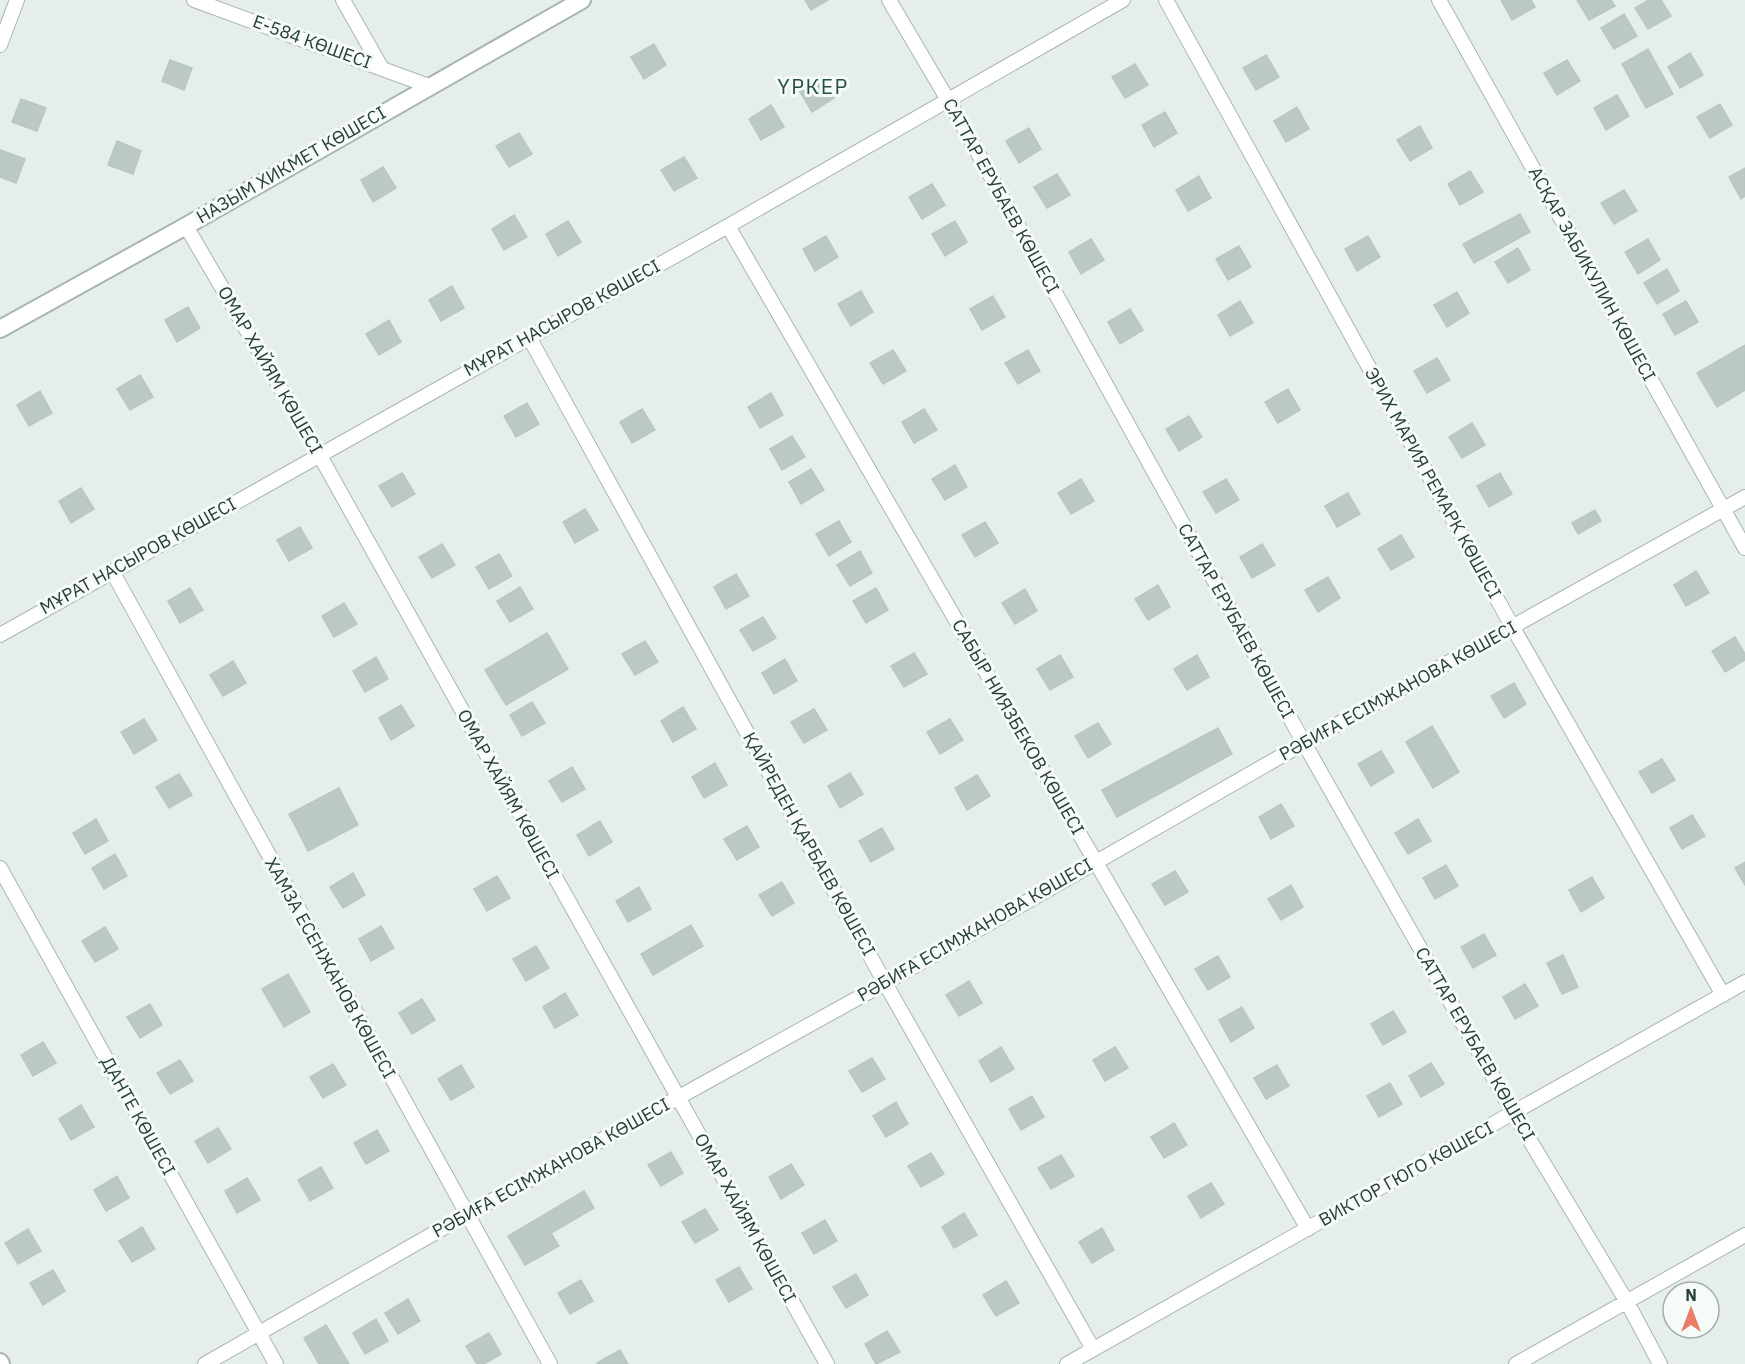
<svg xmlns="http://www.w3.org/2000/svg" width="1745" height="1364" font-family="'IBM Plex Sans',sans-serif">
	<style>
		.building { fill: #bbc9c2; stroke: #b8c7c0; stroke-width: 1.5 }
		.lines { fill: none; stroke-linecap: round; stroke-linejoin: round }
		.minor-casing { stroke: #a8b6b0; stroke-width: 16 }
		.tertiary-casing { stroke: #a8b6b0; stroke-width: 20 }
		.minor { stroke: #fff; stroke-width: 14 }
		.tertiary { stroke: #fff; stroke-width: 16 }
		.labels { text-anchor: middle; stroke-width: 6; stroke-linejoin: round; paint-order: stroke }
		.street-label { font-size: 18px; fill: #253f36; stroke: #f6faf8 }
		.quarter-label { font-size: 21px; letter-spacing: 1.5px; fill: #225142; stroke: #f6faf8 }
	</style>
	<rect width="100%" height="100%" fill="#e6eeea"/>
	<!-- building -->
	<path class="building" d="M805,0H828L811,10Z
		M1501,0H1531L1535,7L1512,20Z
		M1577,0H1611L1615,6L1589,20Z
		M1649,0H1661L1671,16L1648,29L1635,8Z
		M1624,14L1637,36L1614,49L1601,28Z
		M654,44L666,65L644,79L631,57Z
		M1648,49L1673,94L1646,108L1622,64Z
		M1690,53L1703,75L1680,88L1668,67Z
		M1266,55L1279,77L1256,90L1243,68Z
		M170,60L192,68L184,90L162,81Z
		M1567,60L1580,81L1557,95L1544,73Z
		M1135,64L1148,85L1125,98L1112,77Z
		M822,77L834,98L812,112L799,90Z
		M1617,95L1629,116L1606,130L1594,108Z
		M21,99L46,108L37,131L12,122Z
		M1720,104L1732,125L1710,138L1697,117Z
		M771,105L784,127L761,140L749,119Z
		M1297,107L1309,129L1286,142L1274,121Z
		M1165,112L1177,133L1154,147L1142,125Z
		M1420,126L1432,148L1410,161L1397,140Z
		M1029,128L1041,149L1019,163L1006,141Z
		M519,133L532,154L509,167L496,146Z
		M117,141L141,151L133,174L108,165Z
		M0,150L25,159L16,183L0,177Z
		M684,157L697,178L674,191L661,170Z
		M383,167L396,188L373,202L361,180Z
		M1745,168V196L1741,199L1729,177Z
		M1470,171L1483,192L1460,205L1448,184Z
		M1057,174L1070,195L1047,208L1034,187Z
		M1199,176L1211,198L1188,211L1176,190Z
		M932,184L945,205L922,219L909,197Z
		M1624,190L1637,211L1614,224L1601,203Z
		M1520,214L1530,232L1474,263L1463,244Z
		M514,215L527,237L504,250L492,229Z
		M568,221L581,242L558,256L546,234Z
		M955,221L967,242L945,256L932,234Z
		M826,236L838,257L815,271L803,249Z
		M1368,236L1380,257L1357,271L1345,249Z
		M1091,239L1104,260L1081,274L1069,252Z
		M1648,239L1660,260L1638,274L1625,252Z
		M1239,246L1251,267L1228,280L1216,259Z
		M1518,248L1530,270L1508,283L1495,262Z
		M1667,269L1679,291L1657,304L1644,283Z
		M452,286L464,308L441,321L429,300Z
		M861,291L873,312L851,326L838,304Z
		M1457,292L1469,313L1447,327L1434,305Z
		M993,296L1005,317L982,330L970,309Z
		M1240,301L1253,323L1230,336L1218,315Z
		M1686,301L1698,322L1675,335L1663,314Z
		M188,307L200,328L177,342L165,320Z
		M1130,309L1143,330L1120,344L1108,322Z
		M389,320L401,342L379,355L366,334Z
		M1745,345V390L1717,407L1697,373Z
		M893,350L906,371L883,384L870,363Z
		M1028,350L1040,371L1018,384L1005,363Z
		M1437,358L1450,380L1427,393L1414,371Z
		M140,375L153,397L130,410L117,389Z
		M1288,389L1300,410L1278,423L1265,402Z
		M40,391L52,413L29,426L17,405Z
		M771,393L783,415L760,428L748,407Z
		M527,403L539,424L516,437L504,416Z
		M642,409L655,430L632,443L620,422Z
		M924,409L937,430L914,443L902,422Z
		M1189,416L1202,437L1179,451L1166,429Z
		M1472,423L1485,445L1462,458L1449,437Z
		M792,436L805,457L782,470L770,449Z
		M955,465L967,487L945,500L932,479Z
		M811,469L824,490L801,504L789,482Z
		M402,473L415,494L392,507L379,486Z
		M1500,473L1512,494L1489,507L1477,486Z
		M1081,479L1094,501L1071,514L1058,493Z
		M1226,479L1239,500L1216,513L1203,492Z
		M81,488L94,509L71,523L59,501Z
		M1348,493L1360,514L1337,527L1325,506Z
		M585,509L598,530L575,543L563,522Z
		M1595,510L1601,521L1578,534L1572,523Z
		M839,521L851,542L829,556L816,534Z
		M985,522L998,543L975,557L962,535Z
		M300,527L312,548L289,561L277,540Z
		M1401,535L1414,557L1391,570L1378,549Z
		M442,544L455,565L432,578L419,557Z
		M1262,544L1275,565L1252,578L1240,557Z
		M860,551L872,573L850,586L837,565Z
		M499,554L512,576L489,589L476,567Z
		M1696,571L1709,593L1686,606L1674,585Z
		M736,574L749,596L726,609L714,587Z
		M1328,577L1340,598L1318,612L1305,590Z
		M1158,585L1170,607L1148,620L1135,599Z
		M520,587L533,609L510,622L497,601Z
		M190,588L203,610L180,623L168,601Z
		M876,588L888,610L866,623L853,601Z
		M1025,589L1037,611L1015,624L1002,603Z
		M344,603L357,624L334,637L322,616Z
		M763,617L776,638L753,651L740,630Z
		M547,633L568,669L506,705L485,670Z
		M1735,637L1745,654V660L1725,672L1712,651Z
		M645,641L658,662L635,675L622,654Z
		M914,653L927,674L904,687L891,666Z
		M1060,655L1073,677L1050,690L1037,669Z
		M1197,655L1209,677L1187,690L1174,669Z
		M376,657L388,679L365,692L353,671Z
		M785,659L797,681L774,694L762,673Z
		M233,661L246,683L223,696L210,675Z
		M1514,683L1526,704L1504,718L1491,696Z
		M532,702L545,723L522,736L510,715Z
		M401,705L414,726L391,740L379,718Z
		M683,707L696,729L673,742L661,721Z
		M814,709L827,730L804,743L791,722Z
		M144,719L157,740L134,754L121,732Z
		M950,719L963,740L940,754L927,732Z
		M1098,723L1111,744L1088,758L1075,736Z
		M1432,726L1459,772L1433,788L1406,742Z
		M1218,728L1232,754L1117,817L1102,790Z
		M1381,751L1394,772L1371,786L1358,764Z
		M1662,759L1675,780L1652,793L1639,772Z
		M715,763L727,785L704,798L692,777Z
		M572,767L585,789L562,802L549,781Z
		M850,773L863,794L840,808L828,786Z
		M179,774L192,795L169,808L156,787Z
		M977,775L990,796L967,810L955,788Z
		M339,788L358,825L308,851L289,814Z
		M1281,804L1294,826L1271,839L1259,817Z
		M1692,815L1705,836L1682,849L1670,828Z
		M96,819L108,841L85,854L73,833Z
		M1418,819L1431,841L1408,854L1395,833Z
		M600,821L612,842L589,856L577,835Z
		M747,826L759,847L737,860L724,839Z
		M882,828L894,849L871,862L859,841Z
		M115,854L127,876L104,889L92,868Z
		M1745,862V885L1735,868Z
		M1446,865L1458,886L1435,899L1423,878Z
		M1175,871L1188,892L1165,905L1152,884Z
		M353,873L365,895L343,908L330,887Z
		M497,876L510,898L487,911L474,889Z
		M1592,877L1604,898L1581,912L1569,890Z
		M782,882L794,903L772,916L759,895Z
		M1291,885L1303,907L1281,920L1268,899Z
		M639,887L651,909L628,922L616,901Z
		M691,925L703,946L653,975L641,954Z
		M381,926L394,948L371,961L359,939Z
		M105,927L118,949L95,962L82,941Z
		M1484,934L1496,955L1473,968L1461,947Z
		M536,946L549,968L526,981L513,959Z
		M1563,955L1578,987L1562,994L1547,963Z
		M1218,956L1230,977L1208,990L1195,969Z
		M288,974L310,1012L284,1027L262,989Z
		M969,981L982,1003L959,1016L946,995Z
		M1525,984L1538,1006L1515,1019L1503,997Z
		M565,993L578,1015L555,1028L543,1007Z
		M422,999L435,1020L412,1034L399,1013Z
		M150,1004L162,1025L140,1038L127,1017Z
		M1242,1007L1254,1028L1231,1042L1219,1020Z
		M1393,1011L1406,1032L1383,1045L1371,1024Z
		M43,1042L56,1063L33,1076L21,1055Z
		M1001,1047L1014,1069L991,1082L979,1061Z
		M1115,1047L1128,1068L1105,1081L1093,1060Z
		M872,1058L885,1079L862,1092L849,1071Z
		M180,1060L193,1081L170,1094L157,1073Z
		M1431,1063L1444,1084L1421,1097L1409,1076Z
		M333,1064L346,1085L323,1098L310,1077Z
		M461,1065L474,1087L451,1100L438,1079Z
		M1277,1065L1289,1086L1266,1099L1254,1078Z
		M1390,1083L1402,1104L1379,1117L1367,1096Z
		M1032,1096L1044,1117L1021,1130L1009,1109Z
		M896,1102L908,1124L886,1137L873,1116Z
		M81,1105L94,1127L71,1140L59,1119Z
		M1174,1123L1187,1145L1164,1158L1151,1137Z
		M218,1128L231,1149L208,1163L195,1141Z
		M377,1130L389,1151L366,1164L354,1143Z
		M671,1152L683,1173L661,1186L648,1165Z
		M931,1153L944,1174L921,1187L908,1166Z
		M1061,1155L1074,1176L1051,1189L1038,1168Z
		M791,1164L804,1185L781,1199L769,1177Z
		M321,1167L333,1188L310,1201L298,1180Z
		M117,1176L129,1198L106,1211L94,1190Z
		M247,1178L260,1200L237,1213L225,1191Z
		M1211,1183L1224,1204L1201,1218L1188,1196Z
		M584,1191L594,1208L551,1233L559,1246L525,1265L508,1236Z
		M705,1209L718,1230L695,1243L682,1222Z
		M964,1213L977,1235L954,1248L942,1227Z
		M825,1220L837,1241L814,1254L802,1233Z
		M142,1227L155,1249L132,1262L119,1241Z
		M1102,1228L1114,1250L1092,1263L1079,1242Z
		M28,1229L41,1251L18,1264L5,1243Z
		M739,1267L752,1289L729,1302L716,1280Z
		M53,1270L65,1291L43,1305L30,1283Z
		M856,1274L868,1295L846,1308L833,1287Z
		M581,1280L593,1301L570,1314L558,1293Z
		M1006,1281L1019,1303L996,1316L983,1295Z
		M408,1299L420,1321L398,1334L385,1313Z
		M376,1319L388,1341L365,1354L353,1333Z
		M326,1325L349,1364H319L304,1338Z
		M887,1331L900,1352L876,1364L865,1344Z
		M489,1333L501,1354L484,1364H477L466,1346Z
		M620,1350L628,1364H598L597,1363Z"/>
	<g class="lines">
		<!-- minor casing -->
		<g class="minor-casing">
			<path id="minor" d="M194,0L429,86
				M343,0L381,67
				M889,0L958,117L1304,743L1514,1114L1627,1302L1660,1364
				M1166,0L1512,626L1723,995
				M1439,0L1745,548
				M0,45L17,0
				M186,226L319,454L827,1364
				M728,226L1308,1229
				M529,337L885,983L1093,1349
				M112,571L550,1364
				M0,635L728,226L1123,0
				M0,868L276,1364
				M205,1364L466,1215L885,983L1304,743L1745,497
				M1067,1364L1745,982
				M1516,1364L1745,1235"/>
		</g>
		<!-- tertiary casing -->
		<g class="tertiary-casing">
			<path id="tertiary" d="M0,329L186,226L582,0
				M0,1362L1,1364"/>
		</g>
		<!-- minor -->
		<use href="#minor" class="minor"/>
		<!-- tertiary -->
		<use href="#tertiary" class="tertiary"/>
	</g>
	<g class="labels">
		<!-- street labels -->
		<g class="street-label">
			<text transform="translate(312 42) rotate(20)" y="6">Е-584 КӨШЕСІ</text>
			<text transform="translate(291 165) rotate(-30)" y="6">НАЗЫМ ХИКМЕТ КӨШЕСІ</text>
			<text transform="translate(1001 196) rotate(61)" y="6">САТТАР ЕРУБАЕВ КӨШЕСІ</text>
			<text transform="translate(1592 274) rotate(61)" y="6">АСҚАР ЗАБИКУЛИН КӨШЕСІ</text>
			<text transform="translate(562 318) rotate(-29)" y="6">МҰРАТ НАСЫРОВ КӨШЕСІ</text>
			<text transform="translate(270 370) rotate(60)" y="6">ОМАР ХАЙЯМ КӨШЕСІ</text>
			<text transform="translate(1433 483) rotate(61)" y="6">ЭРИХ МАРИЯ РЕМАРК КӨШЕСІ</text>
			<text transform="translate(138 556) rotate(-29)" y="6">МҰРАТ НАСЫРОВ КӨШЕСІ</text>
			<text transform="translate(1236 621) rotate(61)" y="6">САТТАР ЕРУБАЕВ КӨШЕСІ</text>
			<text transform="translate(1398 691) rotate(-29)" y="6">РӘБИҒА ЕСІМЖАНОВА КӨШЕСІ</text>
			<text transform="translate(1018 727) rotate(60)" y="6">САБЫР НИЯЗБЕКОВ КӨШЕСІ</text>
			<text transform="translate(508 794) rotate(61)" y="6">ОМАР ХАЙЯМ КӨШЕСІ</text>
			<text transform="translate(809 844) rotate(61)" y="6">ҚАЙРЕДЕН ҚАРБАЕВ КӨШЕСІ</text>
			<text transform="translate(975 930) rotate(-30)" y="6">РӘБИҒА ЕСІМЖАНОВА КӨШЕСІ</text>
			<text transform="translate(330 968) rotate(61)" y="6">ХАМЗА ЕСЕНЖАНОВ КӨШЕСІ</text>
			<text transform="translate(1475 1044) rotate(60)" y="6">САТТАР ЕРУБАЕВ КӨШЕСІ</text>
			<text transform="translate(138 1116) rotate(61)" y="6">ДАНТЕ КӨШЕСІ</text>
			<text transform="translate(551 1168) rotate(-29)" y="6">РӘБИҒА ЕСІМЖАНОВА КӨШЕСІ</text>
			<text transform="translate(1406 1174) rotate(-29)" y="6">ВИКТОР ГЮГО КӨШЕСІ</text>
			<text transform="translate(745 1218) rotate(61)" y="6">ОМАР ХАЙЯМ КӨШЕСІ</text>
		</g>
		<!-- quarter labels -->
		<g class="quarter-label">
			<text x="813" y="94">ҮРКЕР</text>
		</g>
	</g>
	<!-- north arrow -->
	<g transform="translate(1691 1310)"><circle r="28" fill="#f6faf8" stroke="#a2afaa" stroke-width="1.5"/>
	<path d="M0-4.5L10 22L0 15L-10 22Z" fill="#eb7c67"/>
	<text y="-9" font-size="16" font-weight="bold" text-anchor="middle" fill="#253f36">N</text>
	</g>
</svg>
